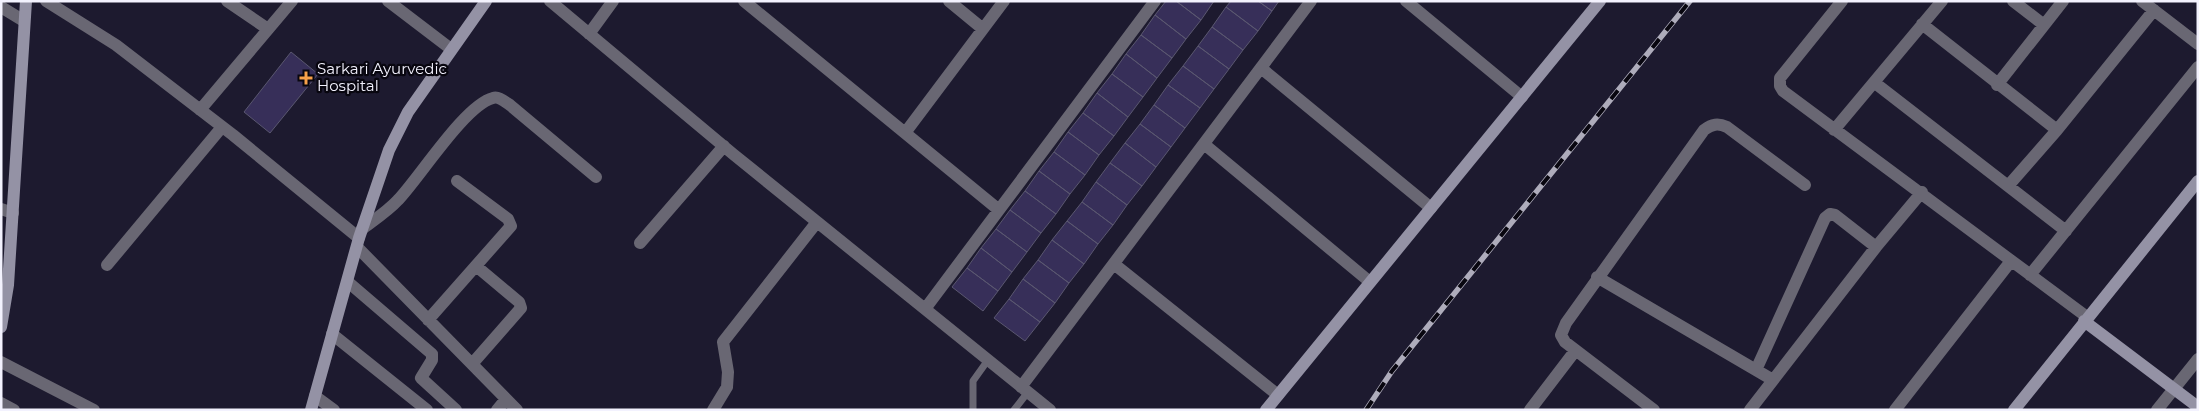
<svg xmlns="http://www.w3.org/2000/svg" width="2199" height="411" font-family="Montserrat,sans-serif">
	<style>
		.building { fill: #372f59; stroke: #5a5770 }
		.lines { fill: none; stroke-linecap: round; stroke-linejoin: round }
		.lane { stroke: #696773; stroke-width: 7 }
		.street { stroke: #696773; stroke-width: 12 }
		.secondary { stroke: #9492a5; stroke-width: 12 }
		.rail-casing { stroke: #aeacbb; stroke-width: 5.5 }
		.rail { stroke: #08060f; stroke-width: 4; stroke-dasharray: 11; stroke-linecap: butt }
		.poi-dot { fill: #f7a14a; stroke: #08060f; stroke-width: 2 }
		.labels { text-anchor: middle; stroke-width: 4.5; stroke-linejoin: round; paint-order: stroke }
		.poi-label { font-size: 15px; fill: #f3f2fe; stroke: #08060f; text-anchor: start }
	</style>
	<rect width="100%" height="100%" fill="#1d1a2f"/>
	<!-- building -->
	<path class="building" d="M1166,1H1176L1201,20L1186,39L1155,15Z
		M1176,1H1214L1201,20Z
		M1231,1H1258L1272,11L1258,31L1226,7Z
		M1258,1H1279L1272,11Z
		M1226,7L1258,31L1243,50L1212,27Z
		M1155,15L1186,39L1172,58L1141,35Z
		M1212,27L1243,50L1229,69L1198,46Z
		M1141,35L1172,58L1157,78L1126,54Z
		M1198,46L1229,69L1214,89L1183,66Z
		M291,52L318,74L270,133L244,112Z
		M1126,54L1157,78L1143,97L1112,74Z
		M1183,66L1214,89L1200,108L1168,85Z
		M1112,74L1143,97L1128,117L1097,93Z
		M1168,85L1200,108L1185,128L1154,105Z
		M1097,93L1128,117L1114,136L1083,113Z
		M1154,105L1185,128L1171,147L1140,124Z
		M1083,113L1114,136L1099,155L1068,132Z
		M1140,124L1171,147L1156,167L1125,143Z
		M1068,132L1099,155L1085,175L1054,152Z
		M1125,143L1156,167L1142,186L1110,163Z
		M1054,152L1085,175L1070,194L1039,171Z
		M1110,163L1142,186L1127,205L1096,182Z
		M1039,171L1070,194L1056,214L1025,191Z
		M1096,182L1127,205L1113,225L1082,202Z
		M1025,191L1056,214L1041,233L1010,210Z
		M1082,202L1113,225L1098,244L1067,221Z
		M1010,210L1041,233L1027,252L996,229Z
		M1067,221L1098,244L1084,264L1052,240Z
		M996,229L1027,252L1012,272L981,248Z
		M1052,240L1084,264L1069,283L1038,260Z
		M981,248L1012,272L998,291L967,268Z
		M1038,260L1069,283L1055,303L1023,279Z
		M967,268L998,291L983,311L952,287Z
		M1023,279L1055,303L1040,322L1009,299Z
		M1009,299L1040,322L1025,341L994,318Z"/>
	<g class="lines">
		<!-- lane -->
		<path class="lane" d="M973,410V381L988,360
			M1014,410L1028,392"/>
		<!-- street -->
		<path class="street" d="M46,1L116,45L233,135L359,238
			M227,1L268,29
			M388,1L451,49
			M550,1L733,154L1050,410
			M744,1L999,210
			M949,1L983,29
			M1406,1L1522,97
			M1842,1L1780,78V86L1783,91L2087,317
			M2013,1L2044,25
			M2142,1L2198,44
			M1,7L24,21
			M1922,24L2057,130
			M589,34L613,1
			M1261,68L1431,208
			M1875,83L2066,231
			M1997,85L2063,1
			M200,110L292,1
			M1834,130L1942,1
			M905,133L1004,1
			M1204,144L1370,282
			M2008,186L2057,130L2154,10
			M1,209L13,213
			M362,229C374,220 388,211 398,200C420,177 465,105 493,98C499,96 505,102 510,105L596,177
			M640,243L724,146
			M357,247L517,410
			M1114,264L1278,395
			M107,265L222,127
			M2030,275L2198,67
			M1597,277L1773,380
			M348,282L432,354V360L421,378L456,410
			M925,309L1155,1
			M428,320L511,226L508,219L457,181
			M332,334L427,410
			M1,362L94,410
			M472,364L521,308L519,302L476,266
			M1756,370L1825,218L1830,214L1835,215L1876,247
			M1021,387L1311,1
			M315,396L334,410
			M1,403L14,410
			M497,410L506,399
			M713,410L727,387L728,372L723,342L817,222
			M1530,410L1575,351
			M1654,410L1565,342L1561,335L1566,323L1704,130C1712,124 1718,123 1727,127L1805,185
			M1750,410L1876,247L1922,192
			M1895,410L2011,261
			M2157,410L2198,359"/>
		<!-- secondary -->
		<path class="secondary" d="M2084,321L2198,407
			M1,327L8,285L26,1
			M311,410L359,238L389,150L408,112L486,1
			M1266,410L1600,1
			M2014,410L2198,181"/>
		<!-- rail casing -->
		<g class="rail-casing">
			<path id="rail" d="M1366,410L1392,371L1690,1"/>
		</g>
		<!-- rail -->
		<use href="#rail" class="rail"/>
	</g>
	<!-- markers -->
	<path class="poi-dot" d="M303.5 70.5h5v5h5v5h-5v5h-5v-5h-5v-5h5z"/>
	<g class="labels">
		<!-- poi labels -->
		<g class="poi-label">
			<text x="317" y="74">Sarkari Ayurvedic<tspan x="317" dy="17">Hospital</tspan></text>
		</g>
	</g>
	<!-- border -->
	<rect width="2199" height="411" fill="none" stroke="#f3f2fe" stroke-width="5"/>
</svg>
